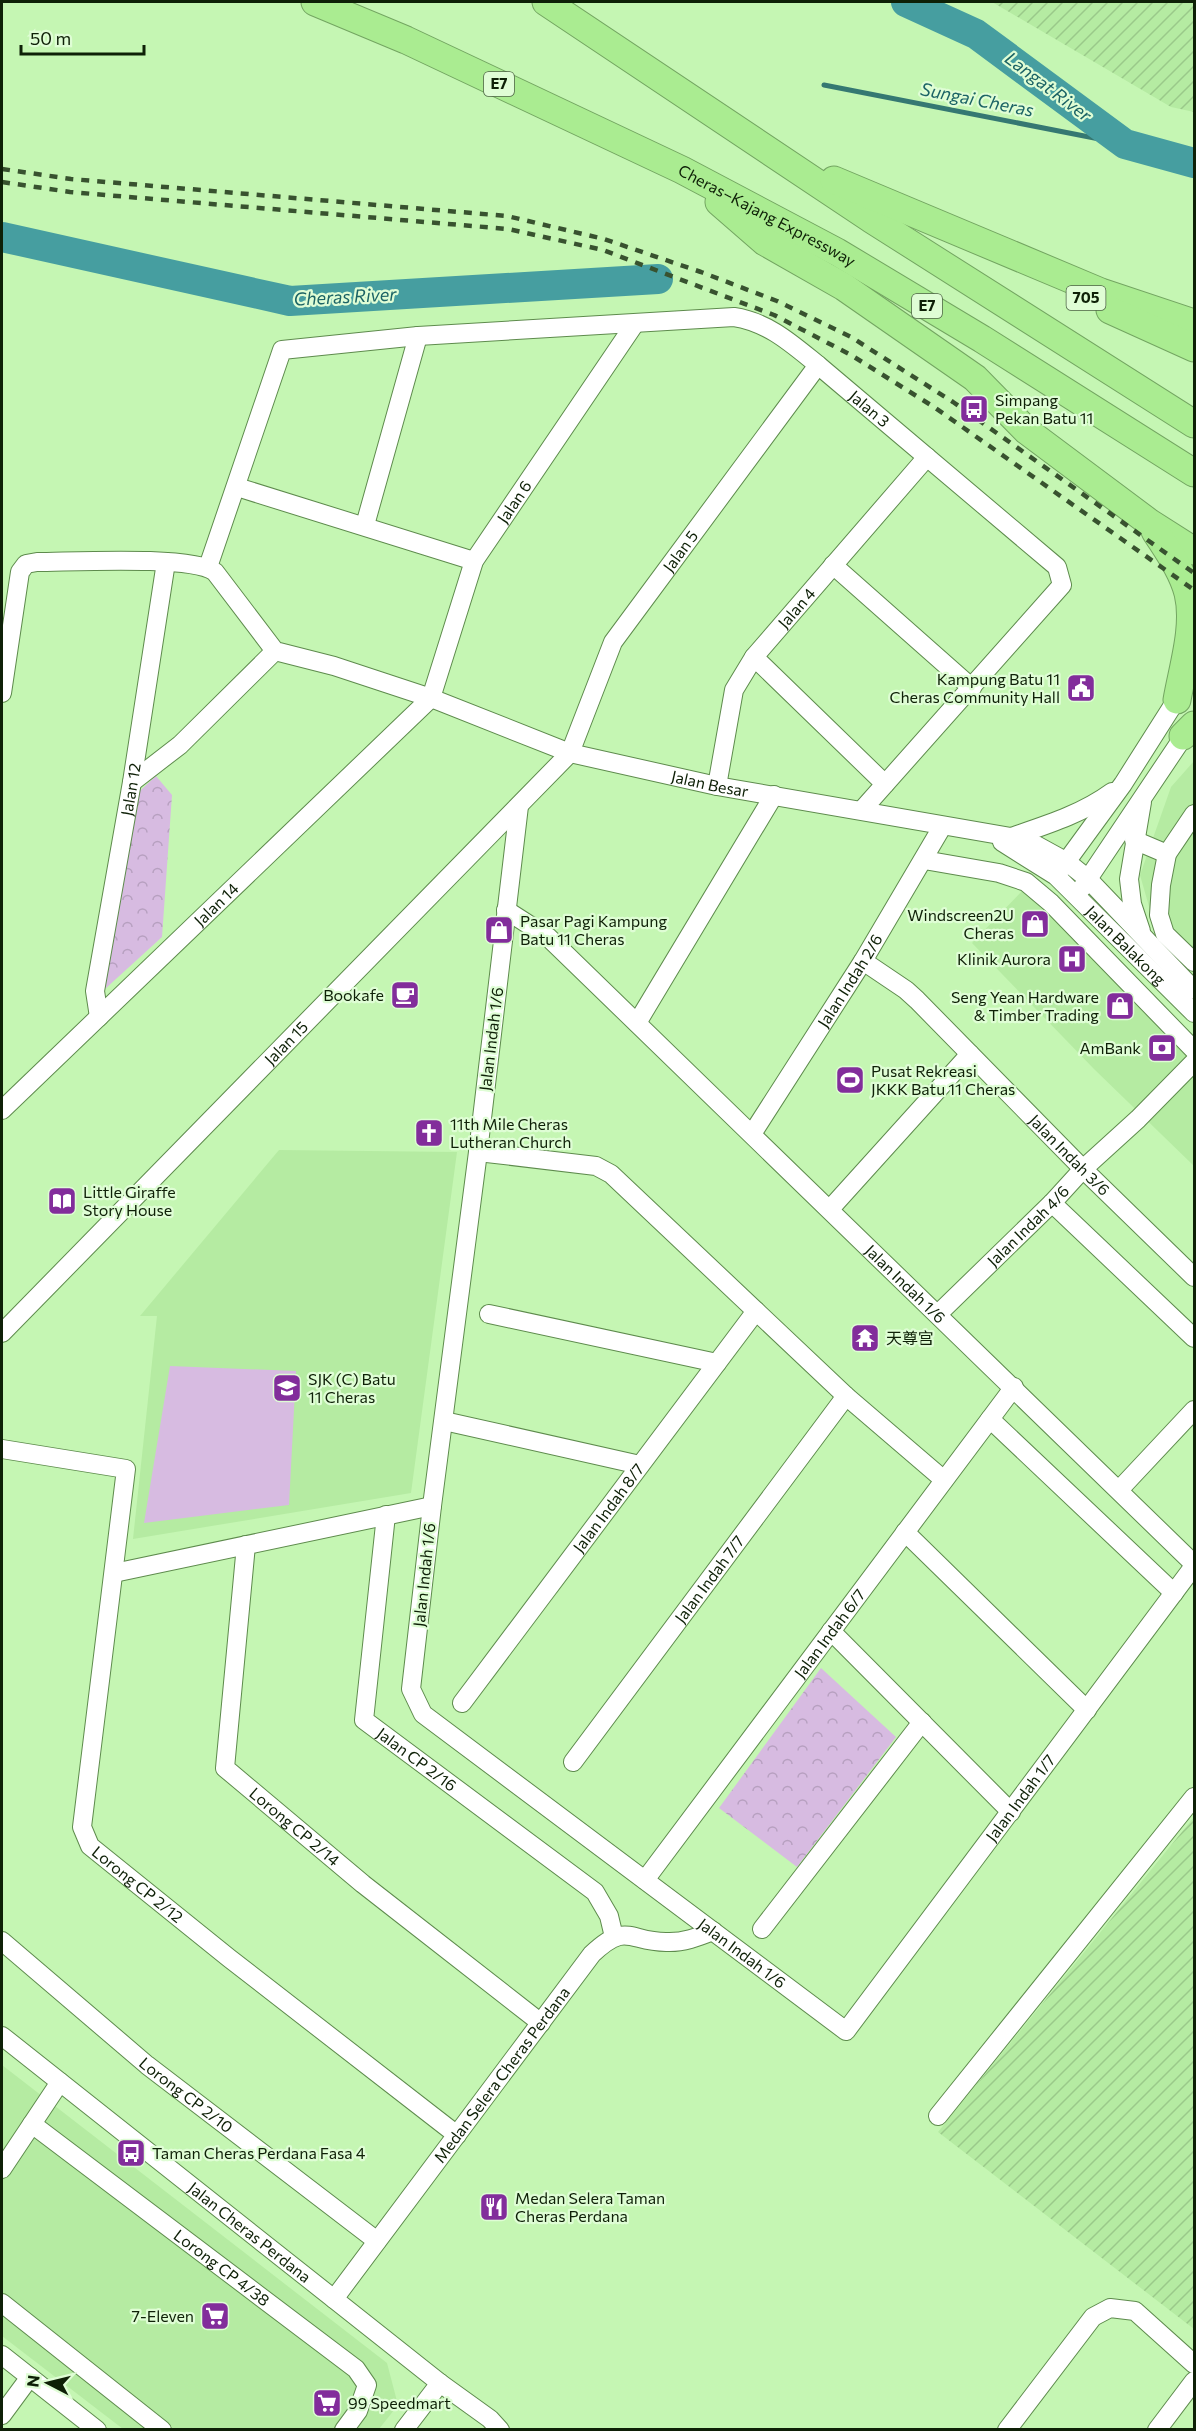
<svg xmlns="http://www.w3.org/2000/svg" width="1196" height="2431" font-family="Commissioner,'Noto Sans SC',sans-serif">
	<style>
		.built { fill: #b5eba2 }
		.industrial { fill: url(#industrial-furrows) }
		.park { fill: url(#park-crowns) }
		.pitch { fill: #d7bbe1 }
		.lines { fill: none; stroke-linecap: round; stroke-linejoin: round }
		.stream { stroke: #357872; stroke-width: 5 }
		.river { stroke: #469ea0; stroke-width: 30 }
		.minor-casing { stroke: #5e8b4d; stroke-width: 20 }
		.highway-casing { stroke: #73a561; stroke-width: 29 }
		.minor { stroke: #fff; stroke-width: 18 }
		.highway { stroke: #aaec91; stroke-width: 27 }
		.rail { stroke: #38522f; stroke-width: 4.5; stroke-dasharray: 8 8; stroke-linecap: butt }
		.labels { text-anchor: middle; stroke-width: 4.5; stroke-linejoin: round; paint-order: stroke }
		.shield { fill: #dffdd5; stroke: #4d6245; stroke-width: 1.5 }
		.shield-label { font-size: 15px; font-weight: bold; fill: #0e2007 }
		.street-label { font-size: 16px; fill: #0e2007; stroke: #dffdd5 }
		.poi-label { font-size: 16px; fill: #0e2007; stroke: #dffdd5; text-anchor: start }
		.water-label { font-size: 18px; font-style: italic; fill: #1b6365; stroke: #dffdd5 }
	</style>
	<defs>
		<pattern id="industrial-furrows" width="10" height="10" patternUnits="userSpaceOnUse" patternTransform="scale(1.5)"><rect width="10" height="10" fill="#b5eba2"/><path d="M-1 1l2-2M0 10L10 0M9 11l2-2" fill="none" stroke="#9ac98a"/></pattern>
		<pattern id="park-crowns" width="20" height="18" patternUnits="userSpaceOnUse" patternTransform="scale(1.5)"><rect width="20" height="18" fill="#d7bbe1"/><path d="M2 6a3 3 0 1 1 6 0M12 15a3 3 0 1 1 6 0" fill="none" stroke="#b7a0c0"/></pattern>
	</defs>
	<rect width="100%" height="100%" fill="#c5f6b3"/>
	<!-- built -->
	<path class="built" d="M1194,761V974L1158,938L1140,875L1171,787Z
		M1024,889L1043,904L1194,1059V1166L1094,1069L972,943Z
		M279,1150L457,1152L411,1493L133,1539L157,1316H140Z
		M2,2065L387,2363L398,2405L379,2429H123L2,2336Z"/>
	<!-- industrial -->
	<path class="industrial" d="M992,2H1194V112L1171,107Z
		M1194,1817V2329L938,2132Z"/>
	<!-- park -->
	<path class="park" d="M156,776L172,795L162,937L105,989L131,799Z
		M821,1668L896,1737L797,1867L719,1808Z"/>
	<!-- pitch -->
	<path class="pitch" d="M170,1366L296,1371L289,1505L144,1523Z"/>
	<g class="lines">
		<!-- stream -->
		<path class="stream" d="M824,85L1125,144"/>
		<!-- river -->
		<path class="river" d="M906,2L976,34L1125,144L1194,163
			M2,237L290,301L658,279"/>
		<!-- minor casing -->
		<g class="minor-casing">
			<g id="minor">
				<path d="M237,487L474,561"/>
				<path d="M365,525L418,336"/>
				<path d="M833,565L972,688"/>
				<path id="s1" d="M208,567L282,350L418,336L734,317C768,322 792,344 818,365L1057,567L1062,585L862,810"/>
				<path d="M754,657L885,784"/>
				<path id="s2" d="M2,693L20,572L26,564L37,562C71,562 192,555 215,572L275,651L334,666L431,698L570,753L717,786L1011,837L1036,845L1067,862L1088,879L1194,990"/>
				<path d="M132,782L180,745L275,651"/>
				<path id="s3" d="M717,786L734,690L754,657L927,457"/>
				<path id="s4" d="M519,806L478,1152L432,1506L411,1689L423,1714L846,2031L1194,1566"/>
				<path d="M1194,814L1167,854L1161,885L1159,915L1165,934L1194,962"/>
				<path d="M1011,837C1046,825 1082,814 1112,792"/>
				<path d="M1134,840L1167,854"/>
				<path id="s5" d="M1002,842L1056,876L1194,1013"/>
				<path d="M924,860L999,873L1026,882L1051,903L1194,1050"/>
				<path d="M1061,869L1123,784L1182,691"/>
				<path d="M1082,888L1190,727"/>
				<path id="s6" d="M506,910L548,937L1194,1564"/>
				<path d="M1141,931L1132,904L1129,879L1142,802"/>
				<path id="s7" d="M863,961L906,990L917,1000L1083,1169L1194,1277"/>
				<path id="s8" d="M99,1017L95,991L132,782L166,562"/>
				<path d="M637,1023L774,795"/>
				<path id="s9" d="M2,1110L431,698L474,561L634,325"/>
				<path id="s10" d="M752,1134L863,961L942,827"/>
				<path d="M478,1152L596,1166L611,1174L846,1396L944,1480"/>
				<path d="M1052,1203L1194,1338"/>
				<path d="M830,1209L970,1054"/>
				<path d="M489,1314L717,1363"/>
				<path id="s11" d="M938,1314L1052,1203L1083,1169L1138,1119L1194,1062"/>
				<path id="s12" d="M2,1333L570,753L613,642L818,365"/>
				<path d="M990,1419L1174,1593"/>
				<path d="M444,1421L640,1465"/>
				<path id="s13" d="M2,1449L126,1469L82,1827L90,1846L229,1958L457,2135"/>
				<path d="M1119,1490L1194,1410"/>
				<path id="s14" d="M386,1515L364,1720L595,1892L609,1916L614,1937"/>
				<path d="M905,1532L1087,1710"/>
				<path id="s15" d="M246,1545L225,1768L363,1884L541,2023"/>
				<path d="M114,1573L432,1506"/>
				<path d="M831,1631L1011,1812"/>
				<path id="s16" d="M462,1703L756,1311"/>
				<path id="s17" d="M573,1762L846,1396"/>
				<path id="s18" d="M645,1880L1014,1387"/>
				<path d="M762,1929L922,1722"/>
				<path id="s19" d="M2,1941L147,2065L377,2241"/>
				<path id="s20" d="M2,2036L440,2383L490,2419L500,2430"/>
				<path d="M938,2116L1194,1797"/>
				<path id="s21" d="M32,2124L356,2369L367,2385L358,2411L344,2430"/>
				<path d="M2,2169L60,2082"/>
				<path id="s22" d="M334,2299L592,1954C627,1921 629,1942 666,1942C683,1943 698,1937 713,1931"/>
				<path d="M2,2303L162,2430"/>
				<path d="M2,2355L97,2430"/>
				<path d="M2,2415L30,2377"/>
				<path d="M404,2430L440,2383"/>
				<path d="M1007,2430L1093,2317L1110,2308L1135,2311L1194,2364"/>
				<path d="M1157,2430L1194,2381"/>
			</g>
		</g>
		<!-- highway casing -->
		<g class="highway-casing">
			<g id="highway">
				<path id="s23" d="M315,2L406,40L682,170L837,252L982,339L1194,473"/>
				<path d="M546,2L871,219L1194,424"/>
				<path d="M834,180L1101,292L1194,323"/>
				<path d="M719,202L765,242L844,287L975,378L1027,431L1150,523L1194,551"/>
				<path d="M1110,310L1194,348"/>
				<path d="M1155,531C1167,550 1182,570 1188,593C1196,626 1183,666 1177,700"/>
				<path d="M1183,736L1194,725"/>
			</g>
		</g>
		<!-- minor -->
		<use href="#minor" class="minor"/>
		<!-- highway -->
		<use href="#highway" class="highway"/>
		<!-- rail -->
		<path class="rail" d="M2,169L71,179L507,216L604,239L701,272L777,301L851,337L953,402L1194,573
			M2,182L70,192L508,229L603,250L774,315L851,355L934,407L1194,590"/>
	</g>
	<!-- icons -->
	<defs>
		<g id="bus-square" transform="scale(1.5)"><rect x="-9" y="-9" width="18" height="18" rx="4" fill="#822d9b" stroke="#dffdd5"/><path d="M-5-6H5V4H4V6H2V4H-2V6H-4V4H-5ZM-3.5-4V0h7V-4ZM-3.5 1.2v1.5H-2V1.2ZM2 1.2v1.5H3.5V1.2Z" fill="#fff"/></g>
		<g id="civic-square" transform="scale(1.5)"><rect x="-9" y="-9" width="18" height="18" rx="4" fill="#822d9b" stroke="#dffdd5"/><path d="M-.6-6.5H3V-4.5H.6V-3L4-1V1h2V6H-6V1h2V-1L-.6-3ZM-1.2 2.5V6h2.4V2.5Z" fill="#fff"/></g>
		<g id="shop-square" transform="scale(1.5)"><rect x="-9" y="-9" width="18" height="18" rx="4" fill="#822d9b" stroke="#dffdd5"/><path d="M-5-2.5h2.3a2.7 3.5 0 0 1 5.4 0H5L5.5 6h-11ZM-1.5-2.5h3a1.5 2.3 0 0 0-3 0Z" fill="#fff"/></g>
		<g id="hospital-square" transform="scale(1.5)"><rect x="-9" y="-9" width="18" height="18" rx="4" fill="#822d9b" stroke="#dffdd5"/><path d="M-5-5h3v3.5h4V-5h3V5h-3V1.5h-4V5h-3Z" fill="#fff"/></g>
		<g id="cafe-square" transform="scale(1.5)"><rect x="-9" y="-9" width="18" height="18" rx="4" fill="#822d9b" stroke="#dffdd5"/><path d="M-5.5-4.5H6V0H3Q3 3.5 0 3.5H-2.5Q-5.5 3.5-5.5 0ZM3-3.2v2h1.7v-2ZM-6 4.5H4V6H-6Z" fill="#fff"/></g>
		<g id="bank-square" transform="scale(1.5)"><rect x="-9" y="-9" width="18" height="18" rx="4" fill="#822d9b" stroke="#dffdd5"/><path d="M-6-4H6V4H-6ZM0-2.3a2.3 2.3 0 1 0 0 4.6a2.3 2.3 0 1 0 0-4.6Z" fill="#fff"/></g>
		<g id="stadium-square" transform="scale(1.5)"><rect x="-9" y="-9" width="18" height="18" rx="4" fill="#822d9b" stroke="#dffdd5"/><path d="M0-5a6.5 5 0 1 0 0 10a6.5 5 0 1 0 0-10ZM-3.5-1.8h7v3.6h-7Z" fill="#fff"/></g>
		<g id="church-square" transform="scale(1.5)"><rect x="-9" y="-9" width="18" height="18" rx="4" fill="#822d9b" stroke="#dffdd5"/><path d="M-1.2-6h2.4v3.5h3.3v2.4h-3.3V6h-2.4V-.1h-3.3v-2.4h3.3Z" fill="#fff"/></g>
		<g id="library-square" transform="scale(1.5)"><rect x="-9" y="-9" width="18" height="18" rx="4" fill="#822d9b" stroke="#dffdd5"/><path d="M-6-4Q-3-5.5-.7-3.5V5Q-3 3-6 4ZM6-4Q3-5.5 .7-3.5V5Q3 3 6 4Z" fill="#fff"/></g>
		<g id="temple-square" transform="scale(1.5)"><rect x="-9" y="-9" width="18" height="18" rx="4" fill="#822d9b" stroke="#dffdd5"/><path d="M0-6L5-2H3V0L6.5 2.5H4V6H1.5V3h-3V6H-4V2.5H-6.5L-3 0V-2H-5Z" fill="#fff"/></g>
		<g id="school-square" transform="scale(1.5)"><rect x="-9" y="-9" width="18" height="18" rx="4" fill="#822d9b" stroke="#dffdd5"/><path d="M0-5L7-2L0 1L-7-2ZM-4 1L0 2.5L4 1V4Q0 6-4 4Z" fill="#fff"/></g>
		<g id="restaurant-square" transform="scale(1.5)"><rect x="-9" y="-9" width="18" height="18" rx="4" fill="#822d9b" stroke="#dffdd5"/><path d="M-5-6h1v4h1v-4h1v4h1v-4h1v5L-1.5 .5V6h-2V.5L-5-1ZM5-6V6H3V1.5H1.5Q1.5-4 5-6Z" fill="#fff"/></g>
		<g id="supermarket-square" transform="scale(1.5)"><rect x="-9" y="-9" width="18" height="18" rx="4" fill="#822d9b" stroke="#dffdd5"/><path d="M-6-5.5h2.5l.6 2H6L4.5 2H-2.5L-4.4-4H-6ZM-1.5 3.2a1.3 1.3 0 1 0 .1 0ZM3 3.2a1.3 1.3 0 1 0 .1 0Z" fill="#fff"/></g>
	</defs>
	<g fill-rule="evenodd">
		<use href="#bus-square" x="974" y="409"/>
		<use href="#civic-square" x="1081" y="688"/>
		<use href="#shop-square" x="1035" y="924"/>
		<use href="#shop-square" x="499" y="930"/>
		<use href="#hospital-square" x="1072" y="959"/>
		<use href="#cafe-square" x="405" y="995"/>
		<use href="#shop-square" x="1120" y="1006"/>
		<use href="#bank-square" x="1162" y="1048"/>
		<use href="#stadium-square" x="850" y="1080"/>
		<use href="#church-square" x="429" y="1133"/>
		<use href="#library-square" x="62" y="1201"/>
		<use href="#temple-square" x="865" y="1338"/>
		<use href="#school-square" x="287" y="1388"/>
		<use href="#bus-square" x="131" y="2153"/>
		<use href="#restaurant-square" x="494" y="2207"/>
		<use href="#supermarket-square" x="215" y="2316"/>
		<use href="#supermarket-square" x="327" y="2403"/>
	</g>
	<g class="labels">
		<!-- shield labels -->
		<g class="shield">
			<rect x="484" y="72" width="30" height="24" rx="4.5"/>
			<rect x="1066.5" y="286" width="39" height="24" rx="4.5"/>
			<rect x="912" y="294" width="30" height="24" rx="4.5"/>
		</g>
		<g class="shield-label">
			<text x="499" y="89">E7</text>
			<text x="1086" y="303">705</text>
			<text x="927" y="311">E7</text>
		</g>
		<!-- street labels -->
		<g class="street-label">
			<text dy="6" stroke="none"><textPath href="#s23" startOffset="500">Cheras–Kajang Expressway</textPath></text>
			<text dy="6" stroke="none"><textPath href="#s1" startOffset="848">Jalan 3</textPath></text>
			<text dy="6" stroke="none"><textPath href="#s9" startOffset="810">Jalan 6</textPath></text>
			<text dy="6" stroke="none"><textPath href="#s12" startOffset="1044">Jalan 5</textPath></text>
			<text dy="6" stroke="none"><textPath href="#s3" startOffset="201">Jalan 4</textPath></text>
			<text dy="6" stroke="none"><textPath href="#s2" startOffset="878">Jalan Besar</textPath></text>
			<text dy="6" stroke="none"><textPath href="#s8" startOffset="231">Jalan 12</textPath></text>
			<text dy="6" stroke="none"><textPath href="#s9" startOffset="297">Jalan 14</textPath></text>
			<text dy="6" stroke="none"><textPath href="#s5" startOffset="162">Jalan Balakong</textPath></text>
			<text dy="6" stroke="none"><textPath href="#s10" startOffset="182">Jalan Indah 2/6</textPath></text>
			<text transform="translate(491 1039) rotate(-83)" y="6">Jalan Indah 1/6</text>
			<text dy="6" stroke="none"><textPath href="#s12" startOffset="406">Jalan 15</textPath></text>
			<text dy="6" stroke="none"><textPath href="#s7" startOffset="284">Jalan Indah 3/6</textPath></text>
			<text dy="6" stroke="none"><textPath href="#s11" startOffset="126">Jalan Indah 4/6</textPath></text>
			<text dy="6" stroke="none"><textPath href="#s6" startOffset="548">Jalan Indah 1/6</textPath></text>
			<text dy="6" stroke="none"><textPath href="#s16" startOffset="244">Jalan Indah 8/7</textPath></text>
			<text transform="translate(424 1575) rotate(-84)" y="6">Jalan Indah 1/6</text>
			<text dy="6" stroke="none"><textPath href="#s17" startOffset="228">Jalan Indah 7/7</textPath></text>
			<text dy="6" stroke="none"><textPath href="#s18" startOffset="308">Jalan Indah 6/7</textPath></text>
			<text dy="6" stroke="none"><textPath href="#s14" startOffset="272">Jalan CP 2/16</textPath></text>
			<text dy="6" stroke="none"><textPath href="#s4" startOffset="1737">Jalan Indah 1/7</textPath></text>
			<text dy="6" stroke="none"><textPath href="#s15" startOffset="315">Lorong CP 2/14</textPath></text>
			<text dy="6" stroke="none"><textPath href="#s13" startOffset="568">Lorong CP 2/12</textPath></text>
			<text dy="6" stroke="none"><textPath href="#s4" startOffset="1316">Jalan Indah 1/6</textPath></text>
			<text dy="6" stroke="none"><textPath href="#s22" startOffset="280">Medan Selera Cheras Perdana</textPath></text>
			<text dy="6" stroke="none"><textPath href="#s19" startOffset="240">Lorong CP 2/10</textPath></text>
			<text dy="6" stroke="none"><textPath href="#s20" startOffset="316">Jalan Cheras Perdana</textPath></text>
			<text dy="6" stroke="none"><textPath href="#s21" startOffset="238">Lorong CP 4/38</textPath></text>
		</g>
		<!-- poi labels -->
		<g class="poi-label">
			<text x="995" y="406">Simpang<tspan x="995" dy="18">Pekan Batu 11</tspan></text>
			<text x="1060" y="685" text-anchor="end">Kampung Batu 11<tspan x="1060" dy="18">Cheras Community Hall</tspan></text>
			<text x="1014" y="921" text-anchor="end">Windscreen2U<tspan x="1014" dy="18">Cheras</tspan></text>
			<text x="520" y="927">Pasar Pagi Kampung<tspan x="520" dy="18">Batu 11 Cheras</tspan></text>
			<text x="1051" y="965" text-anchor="end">Klinik Aurora</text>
			<text x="384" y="1001" text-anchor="end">Bookafe</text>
			<text x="1099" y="1003" text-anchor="end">Seng Yean Hardware<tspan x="1099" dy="18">&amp; Timber Trading</tspan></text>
			<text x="1141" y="1054" text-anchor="end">AmBank</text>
			<text x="871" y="1077">Pusat Rekreasi<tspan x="871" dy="18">JKKK Batu 11 Cheras</tspan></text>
			<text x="450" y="1130">11th Mile Cheras<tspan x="450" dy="18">Lutheran Church</tspan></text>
			<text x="83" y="1198">Little Giraffe<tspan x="83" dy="18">Story House</tspan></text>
			<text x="886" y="1344">天尊宫</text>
			<text x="308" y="1385">SJK (C) Batu<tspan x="308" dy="18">11 Cheras</tspan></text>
			<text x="152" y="2159">Taman Cheras Perdana Fasa 4</text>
			<text x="515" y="2204">Medan Selera Taman<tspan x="515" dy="18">Cheras Perdana</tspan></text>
			<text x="194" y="2322" text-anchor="end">7-Eleven</text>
			<text x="348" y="2409">99 Speedmart</text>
		</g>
		<!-- water labels -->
		<g class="water-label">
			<text transform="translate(1048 87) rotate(37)" y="6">Langat River</text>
			<text transform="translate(977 100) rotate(11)" y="6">Sungai Cheras</text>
			<text transform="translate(345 297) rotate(-3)" y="6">Cheras River</text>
		</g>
	</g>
	<!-- border -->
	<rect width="1196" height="2431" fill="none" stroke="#0e2007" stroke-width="6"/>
	<!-- north arrow -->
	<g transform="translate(48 2383) rotate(277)" stroke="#dffdd5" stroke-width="4.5" paint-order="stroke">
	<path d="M0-4.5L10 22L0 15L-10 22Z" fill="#0e2007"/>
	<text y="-9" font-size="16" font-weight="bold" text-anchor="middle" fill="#0e2007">N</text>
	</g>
	<!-- scale -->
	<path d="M21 45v9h123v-9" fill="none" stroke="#0e2007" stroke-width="3"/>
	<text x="30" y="45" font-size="18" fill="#0e2007" stroke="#dffdd5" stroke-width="4.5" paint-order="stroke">50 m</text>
</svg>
